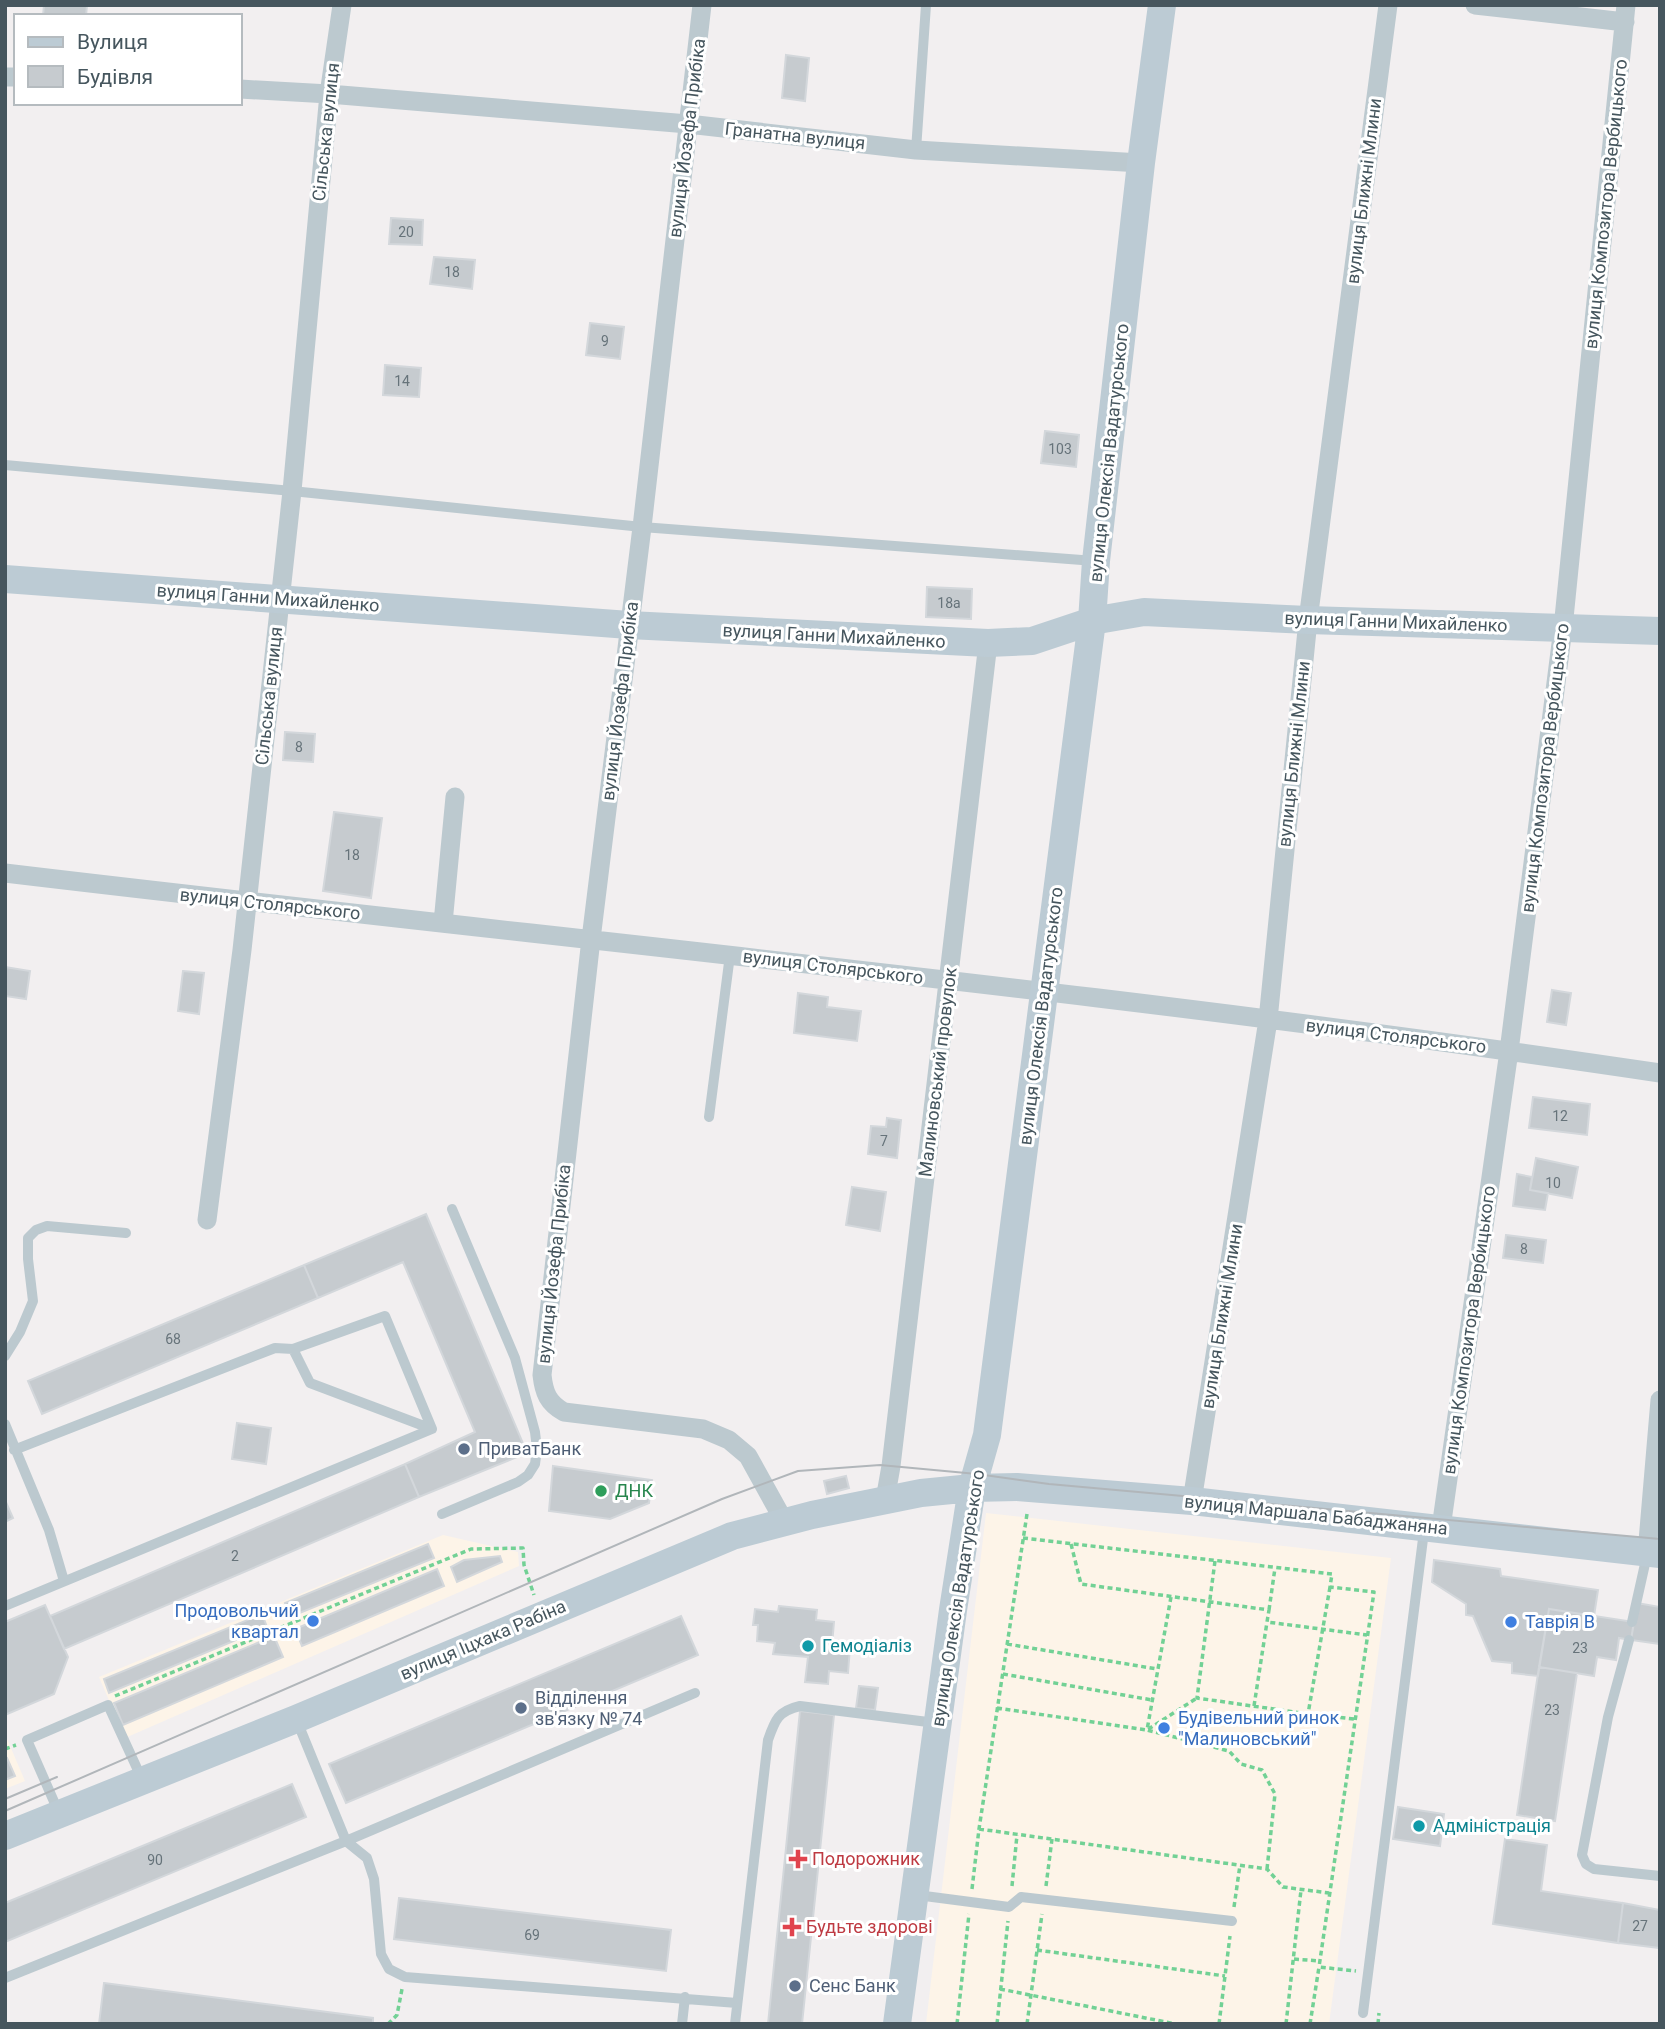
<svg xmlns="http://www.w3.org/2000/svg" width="1665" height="2029" font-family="Roboto,sans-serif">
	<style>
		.commercial { fill: #fdf4e8 }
		.building { fill: #c6cbcf; stroke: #d3d7db; stroke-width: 2 }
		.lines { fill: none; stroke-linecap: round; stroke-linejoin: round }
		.path { stroke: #72d195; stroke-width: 3.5; stroke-dasharray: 5 3.5; stroke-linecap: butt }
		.lane { stroke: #bcc9cf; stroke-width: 10 }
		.street { stroke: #bcc9cf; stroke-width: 19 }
		.secondary { stroke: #bccbd4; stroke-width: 28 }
		.tram { stroke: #b1b6ba; stroke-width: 2 }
		.service-dot { fill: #5c6f8a; stroke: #fff; stroke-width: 2.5 }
		.leisure-dot { fill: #2e9e5b; stroke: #fff; stroke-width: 2.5 }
		.shop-dot { fill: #3f7fe0; stroke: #fff; stroke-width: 2.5 }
		.culture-dot { fill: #0f9aa8; stroke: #fff; stroke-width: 2.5 }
		.health-dot { fill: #e0444e; stroke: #fff; stroke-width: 2.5 }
		.labels { text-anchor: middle; stroke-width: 6; stroke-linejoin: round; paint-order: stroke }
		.number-label { font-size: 14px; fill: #66737a }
		.street-label { font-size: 18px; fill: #46565e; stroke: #fff }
		.service-label { font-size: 18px; fill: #4e5e75; stroke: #fff; text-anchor: start }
		.leisure-label { font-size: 18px; fill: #27864d; stroke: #fff; text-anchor: start }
		.shop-label { font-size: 18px; fill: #366cbe; stroke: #fff; text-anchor: start }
		.culture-label { font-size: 18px; fill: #0d838f; stroke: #fff; text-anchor: start }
		.health-label { font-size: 18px; fill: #be3a42; stroke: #fff; text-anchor: start }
	</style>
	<rect width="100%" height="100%" fill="#f2eff0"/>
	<!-- commercial -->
	<path class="commercial" d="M986,1513L1391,1558L1329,2024H926Z
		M443,1535L518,1552L519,1566L125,1738L99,1677Z
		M5,1734L25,1781L5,1789Z"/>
	<!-- building -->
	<path class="building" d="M44,5H87L86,16H43Z
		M786,55L809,58L805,101L782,98Z
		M391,218L423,220L422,245L389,244Z
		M434,257L475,260L472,289L430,284Z
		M590,323L624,327L620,359L586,355Z
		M385,365L421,368L419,397L383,395Z
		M1045,431L1079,435L1076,467L1041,463Z
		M927,587L972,589L971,619L926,617Z
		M285,732L315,734L313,762L283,760Z
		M334,812L382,818L371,898L323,891Z
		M5,967L30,971L26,999L5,996Z
		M183,971L204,973L199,1014L178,1011Z
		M1552,990L1571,993L1566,1025L1547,1022Z
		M798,993L828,997L827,1007L861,1011L857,1041L794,1033Z
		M1533,1097L1590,1104L1587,1135L1529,1128Z
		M887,1118L901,1120L897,1158L868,1154L871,1126L886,1127Z
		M1536,1158L1578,1167L1572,1198L1530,1190Z
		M1517,1174L1532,1177L1530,1190L1548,1193L1545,1210L1513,1206Z
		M852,1187L886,1192L880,1231L846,1225Z
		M426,1214L527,1453L419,1497L405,1464L475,1432L403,1262L318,1298L304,1265Z
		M1506,1235L1546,1240L1543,1263L1503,1258Z
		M304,1265L318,1298L42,1414L28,1381Z
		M237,1423L271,1428L266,1464L232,1459Z
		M405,1464L419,1497L64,1649L50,1616Z
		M553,1466L652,1480L649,1503L610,1519L549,1511Z
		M846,1476L849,1488L827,1494L824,1481Z
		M5,1500L13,1518L5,1522Z
		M428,1544L434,1558L290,1617L285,1603Z
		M500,1556L502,1562L457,1582L451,1567L464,1560Z
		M1434,1560L1500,1569L1501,1576L1598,1590L1594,1616L1549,1609L1538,1676L1512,1673V1663L1492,1661L1473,1616L1466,1615V1604L1432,1582Z
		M437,1569L444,1586L302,1646L295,1629Z
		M1637,1603L1660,1607V1644L1631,1640Z
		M45,1605L68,1657L54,1694L5,1715V1622Z
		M779,1606L817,1610L816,1620L834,1622L832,1645L850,1647L848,1673L829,1671L828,1684L805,1682L808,1657L773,1654L775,1643L757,1641L758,1625H753L755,1609L778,1612Z
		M1549,1609L1634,1622L1631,1640L1619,1638L1616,1660L1597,1657L1594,1676L1539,1667Z
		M262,1614L267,1627L109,1693L104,1679Z
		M681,1616L698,1655L346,1803L329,1764Z
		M274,1636L283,1657L123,1725L114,1703Z
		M1539,1667L1577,1673L1555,1821L1517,1815Z
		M859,1686L878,1688L875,1710L856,1708Z
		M800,1711L834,1715L802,2024H768Z
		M7,1758L15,1776L5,1780V1759Z
		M292,1784L306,1817L5,1942V1903Z
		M1398,1807L1444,1814L1440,1846L1393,1839Z
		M1505,1839L1547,1845L1541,1891L1623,1903L1618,1943L1493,1924Z
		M399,1898L671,1930L666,1971L394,1939Z
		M1623,1903L1660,1910V1948L1618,1943Z
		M104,1983L373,2018V2024H99Z"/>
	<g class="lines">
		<!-- path -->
		<path class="path" d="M1023,1538L1332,1574L1330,1587L1374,1592L1319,1967
			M1071,1544L1081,1584L1269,1610L1267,1622L1367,1635
			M1215,1561L1197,1698L1308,1714
			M1330,1587L1308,1714L1354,1719
			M1171,1597L1147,1730L1229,1751L1241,1764L1262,1770L1275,1794L1267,1869
			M1269,1610L1275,1568
			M1007,1644L1157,1669
			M1003,1674L1152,1700
			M115,1696L471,1549L523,1548L524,1565L534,1595
			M1254,1706L1267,1622
			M997,1708L1147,1730L1197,1698
			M5,1749L16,1745
			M979,1829L1267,1869L1283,1887L1329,1893
			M1012,1886L1017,1835
			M1046,1886L1052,1839
			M972,1889L979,1829L1027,1514
			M1234,1907L1240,1865
			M1037,1950L1225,1976
			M1294,1959L1319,1961
			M1000,1989L1176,2024
			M388,2024L397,2015L402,1989
			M957,2024L969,1914
			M997,2024L1008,1921
			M1027,2024L1042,1914
			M1219,2024L1230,1936
			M1286,2024L1301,1890
			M1310,2024L1319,1967L1356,1971
			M1378,2024L1379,2013"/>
		<!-- lane -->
		<path class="lane" d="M916,150L926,5
			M5,465L292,491L642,527L1095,561
			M709,1117L730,955
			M293,1349L310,1383L432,1429
			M5,1356L20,1332L33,1301L28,1259V1238L36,1230L47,1226L126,1233
			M5,1424L49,1530L64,1581
			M14,1450L275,1348L293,1349L385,1316L432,1429
			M442,1514L518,1482L528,1475L535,1464L537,1449L535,1432L515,1358L452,1209
			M5,1606L432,1429
			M1632,1622L1647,1555
			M1629,1640L1608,1717L1582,1855L1586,1864L1594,1869L1660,1876
			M297,1721L346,1841L367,1858L374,1879L381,1954L389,1969L405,1977L737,2003
			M59,1813L27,1740L108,1705L141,1777
			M917,1895L1009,1907L1021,1897L1232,1921
			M5,1978L346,1841L695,1693
			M1363,2013L1424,1531
			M682,2024L685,1997
			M735,2024L768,1740C775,1720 778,1711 800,1706L936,1723"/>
		<!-- street -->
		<path class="street" d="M702,5L642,527L591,939L542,1375C544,1393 548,1403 564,1412L703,1429L729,1440L748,1456L784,1521
			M1475,5L1625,22
			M5,77H16
			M240,89L329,94L688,124L916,150L1141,163
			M5,873C557,939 1110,991 1660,1073
			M443,923L455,797
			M207,1220L242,950L292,491L329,94L342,5
			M885,1500L891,1466L988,643
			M1192,1501L1268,1020L1308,620L1388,5
			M1441,1528L1509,1051L1563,628L1626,5
			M1647,1553L1660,1400"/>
		<!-- secondary -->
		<path class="secondary" d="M5,579L629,625L988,643L1032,641L1092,621L1144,612L1308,620L1660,631
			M5,1836L296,1719L732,1536L812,1515L921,1493L972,1488L1017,1487L1192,1501L1660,1554
			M897,2024L953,1610L972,1488L987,1435L1092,621L1096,561L1141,163L1162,5"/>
		<!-- tram -->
		<path class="tram" d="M5,1799L57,1777
			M5,1811L722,1499L798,1471L880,1465L977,1474L1049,1484L1660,1539"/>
	</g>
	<!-- markers -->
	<g class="service-dot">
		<circle cx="464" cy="1449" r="7"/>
		<circle cx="521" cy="1708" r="7"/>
		<circle cx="795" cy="1986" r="7"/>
	</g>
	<circle class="leisure-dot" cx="601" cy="1491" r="7"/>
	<g class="shop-dot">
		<circle cx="313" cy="1621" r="7"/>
		<circle cx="1511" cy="1622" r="7"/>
		<circle cx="1164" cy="1728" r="7"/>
	</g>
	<g class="culture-dot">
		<circle cx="808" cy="1646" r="7"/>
		<circle cx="1419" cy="1826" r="7"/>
	</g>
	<g class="health-dot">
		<path d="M794.5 1848.5h7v7h7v7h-7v7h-7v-7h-7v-7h7z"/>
		<path d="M788.5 1916.5h7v7h7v7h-7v7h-7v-7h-7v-7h7z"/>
	</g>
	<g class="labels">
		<!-- number labels -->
		<g class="number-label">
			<text x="406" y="237">20</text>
			<text x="452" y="277">18</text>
			<text x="605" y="346">9</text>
			<text x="402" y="386">14</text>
			<text x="1060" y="454">103</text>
			<text x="949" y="608">18а</text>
			<text x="299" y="752">8</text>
			<text x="352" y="860">18</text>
			<text x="1560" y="1121">12</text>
			<text x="884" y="1146">7</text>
			<text x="1553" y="1188">10</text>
			<text x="1524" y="1254">8</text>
			<text x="173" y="1344">68</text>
			<text x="235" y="1561">2</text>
			<text x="1580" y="1653">23</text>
			<text x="1552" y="1715">23</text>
			<text x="155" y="1865">90</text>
			<text x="1640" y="1931">27</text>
			<text x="532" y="1940">69</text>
		</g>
		<!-- street labels -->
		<g class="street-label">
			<text transform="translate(326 132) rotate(-84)" y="6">Сільська вулиця</text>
			<text transform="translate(795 136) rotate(6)" y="6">Гранатна вулиця</text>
			<text transform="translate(687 138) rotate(-83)" y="6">вулиця Йозефа Прибіка</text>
			<text transform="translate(1364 191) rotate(-83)" y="6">вулиця Ближні Млини</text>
			<text transform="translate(1606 204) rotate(-84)" y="6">вулиця Композитора Вербицького</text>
			<text transform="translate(1109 453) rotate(-84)" y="6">вулиця Олексія Вадатурського</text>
			<text transform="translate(268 598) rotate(4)" y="6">вулиця Ганни Михайленко</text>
			<text transform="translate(1396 622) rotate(2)" y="6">вулиця Ганни Михайленко</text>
			<text transform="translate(834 636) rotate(3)" y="6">вулиця Ганни Михайленко</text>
			<text transform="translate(269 696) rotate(-84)" y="6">Сільська вулиця</text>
			<text transform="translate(620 701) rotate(-83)" y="6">вулиця Йозефа Прибіка</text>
			<text transform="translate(1294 754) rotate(-84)" y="6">вулиця Ближні Млини</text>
			<text transform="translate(1545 768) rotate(-83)" y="6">вулиця Композитора Вербицького</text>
			<text transform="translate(270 904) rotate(6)" y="6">вулиця Столярського</text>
			<text transform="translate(833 967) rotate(7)" y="6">вулиця Столярського</text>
			<text transform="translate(1041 1016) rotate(-83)" y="6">вулиця Олексія Вадатурського</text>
			<text transform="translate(1396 1036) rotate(7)" y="6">вулиця Столярського</text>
			<text transform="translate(938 1072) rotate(-83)" y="6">Малиновський провулок</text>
			<text transform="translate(554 1264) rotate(-84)" y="6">вулиця Йозефа Прибіка</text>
			<text transform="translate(1222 1316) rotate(-81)" y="6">вулиця Ближні Млини</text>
			<text transform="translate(1469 1330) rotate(-82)" y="6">вулиця Композитора Вербицького</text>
			<text transform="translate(1316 1515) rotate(6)" y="6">вулиця Маршала Бабаджаняна</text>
			<text transform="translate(958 1598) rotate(-81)" y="6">вулиця Олексія Вадатурського</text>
			<text transform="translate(483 1640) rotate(-23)" y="6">вулиця Іцхака Рабіна</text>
		</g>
		<!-- service labels -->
		<g class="service-label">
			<text x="478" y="1455">ПриватБанк</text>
			<text x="535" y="1704">Відділення<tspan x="535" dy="21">зв'язку № 74</tspan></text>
			<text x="809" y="1992">Сенс Банк</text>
		</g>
		<!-- leisure labels -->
		<g class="leisure-label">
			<text x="615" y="1497">ДНК</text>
		</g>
		<!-- shop labels -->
		<g class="shop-label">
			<text x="299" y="1617" text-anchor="end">Продовольчий<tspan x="299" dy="21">квартал</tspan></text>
			<text x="1525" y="1628">Таврія В</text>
			<text x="1178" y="1724">Будівельний ринок<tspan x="1178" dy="21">"Малиновський"</tspan></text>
		</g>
		<!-- culture labels -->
		<g class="culture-label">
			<text x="822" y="1652">Гемодіаліз</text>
			<text x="1433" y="1832">Адміністрація</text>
		</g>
		<!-- health labels -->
		<g class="health-label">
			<text x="812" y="1865">Подорожник</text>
			<text x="806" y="1933">Будьте здорові</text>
		</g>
	</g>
	<!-- border -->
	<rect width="1665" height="2029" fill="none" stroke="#46565e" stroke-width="14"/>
	<!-- legend -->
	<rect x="14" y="14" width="228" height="91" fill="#ffffff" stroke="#b5bbbf" stroke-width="2"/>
	<rect x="28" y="37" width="35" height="10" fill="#bccbd4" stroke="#b5bbbf" stroke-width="2"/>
	<text x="77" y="49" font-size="21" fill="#46565e">Вулиця</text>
	<rect x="28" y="66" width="35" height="21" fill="#c6cbcf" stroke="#b5bbbf" stroke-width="2"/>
	<text x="77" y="84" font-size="21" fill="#46565e">Будівля</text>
</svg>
